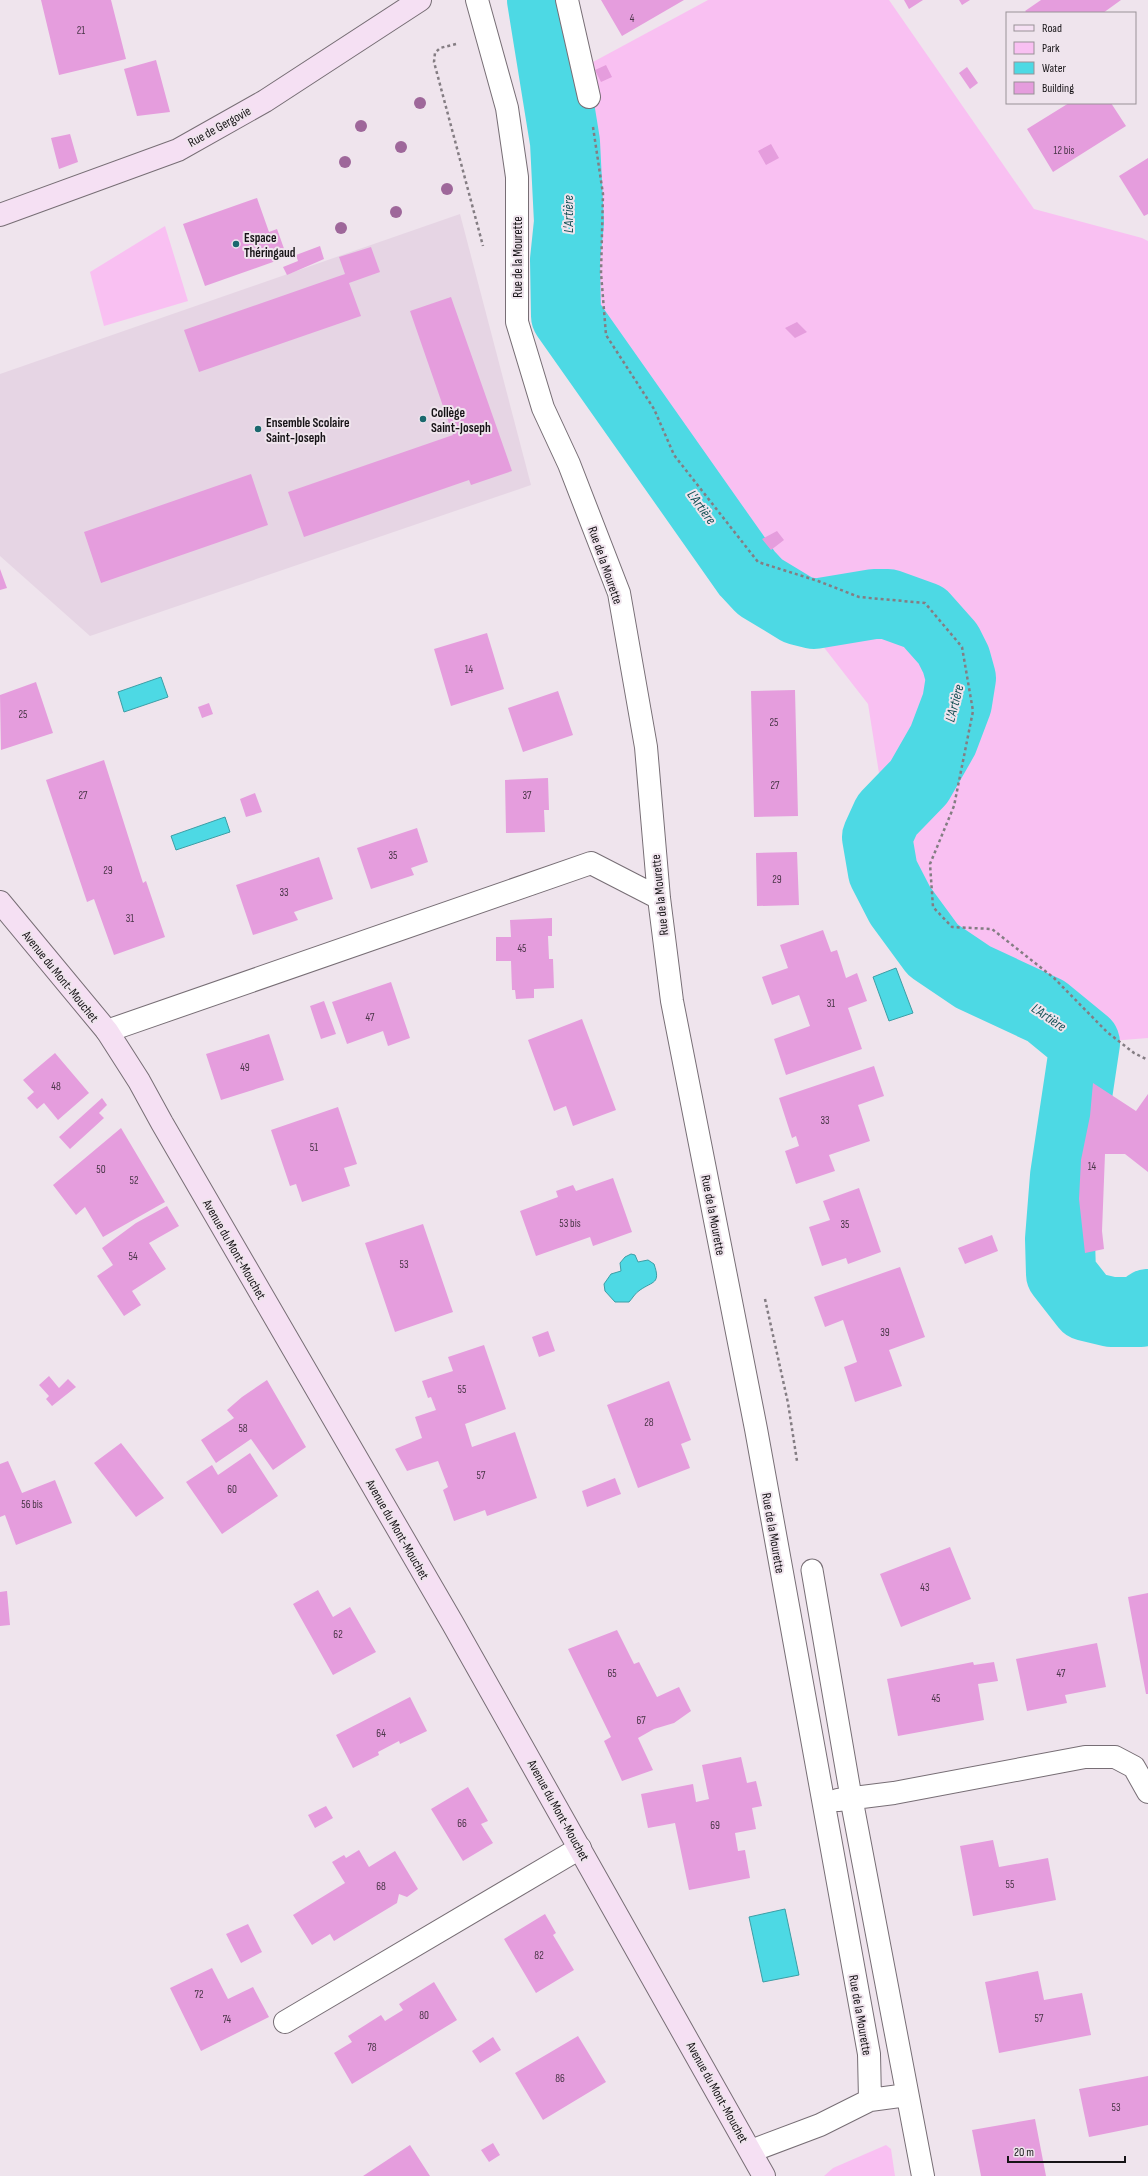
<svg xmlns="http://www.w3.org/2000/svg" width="1148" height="2176" font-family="'Sofia Sans Condensed',sans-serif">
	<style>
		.built { fill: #e6d5e4 }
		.green { fill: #f9c0f2 }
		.water { fill: #4dd9e4; stroke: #3d9ea6 }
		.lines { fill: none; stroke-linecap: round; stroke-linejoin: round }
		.river { stroke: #4dd9e4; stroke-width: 70 }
		.building { fill: #e59ddd }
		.lane-casing { stroke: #776e75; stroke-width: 23 }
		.street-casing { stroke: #776e75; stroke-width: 24 }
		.secondary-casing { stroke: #776e75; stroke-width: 24 }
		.path { stroke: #847d83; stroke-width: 2.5; stroke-dasharray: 3 3; stroke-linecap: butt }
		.lane { stroke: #fff; stroke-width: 21 }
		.street { stroke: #fff; stroke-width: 22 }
		.secondary { stroke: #f5e0f3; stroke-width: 22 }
		.tree { fill: #9e679a }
		.poi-dot { fill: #1b686e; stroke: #efe4ed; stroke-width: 1.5 }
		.labels { text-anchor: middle; stroke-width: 4; stroke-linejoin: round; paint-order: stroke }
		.number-label { font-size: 11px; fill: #4a3648 }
		.street-label { font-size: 13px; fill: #171417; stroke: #efe4ed }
		.poi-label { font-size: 13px; font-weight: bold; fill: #171417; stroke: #efe4ed; text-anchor: start }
		.water-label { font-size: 14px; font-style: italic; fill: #175257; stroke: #efe4ed }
	</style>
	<rect width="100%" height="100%" fill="#efe4ed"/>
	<!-- built -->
	<path class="built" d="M460,214L531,485L90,636L0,556V374Z"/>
	<!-- green -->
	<path class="green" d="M708,0H889L1034,209L1142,238L1148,241V1038L1085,1043L900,905L868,704L566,316L554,83Z
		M165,226L188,301L104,326L90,272Z
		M886,2145L891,2149L895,2176H824L833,2168Z"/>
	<!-- water -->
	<path class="water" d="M161,677L168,697L124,712L118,692Z
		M225,817L230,832L176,850L171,836Z
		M896,968L913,1013L889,1021L873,977Z
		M631,1254L635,1255L638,1262L648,1260L654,1264C661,1284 653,1281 640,1290C635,1293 632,1299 629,1302H615L605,1291L604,1284L611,1274L621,1271L620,1263L625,1257Z
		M785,1909L799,1975L763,1982L749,1917Z"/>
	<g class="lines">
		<!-- river -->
		<path class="river" d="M542,0L565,142L569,222L565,260L566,316L747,573L760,587L798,610L814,614L874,604H888L924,617L948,644L956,660L961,678L957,703L943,740L919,782L887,815L877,837L883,872L900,905L933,950L973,977L1046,1011L1085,1043L1065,1176L1060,1239L1061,1274L1086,1306L1111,1312H1141L1148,1304"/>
	</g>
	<!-- building -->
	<path class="building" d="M41,0H111L126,59L59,75Z
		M601,0H684L622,36Z
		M904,0H923L909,9Z
		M959,0H970L962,5Z
		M1041,0H1121L1103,13H1027L1025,11Z
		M156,60L170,112L137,116L124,69Z
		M606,65L612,77L601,82L595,70Z
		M967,67L978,83L970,89L959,73Z
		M1069,103H1111L1126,126L1053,172L1027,129Z
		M70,134L78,162L59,169L51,138Z
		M771,144L779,158L766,165L758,151Z
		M1148,158V214L1144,216L1119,176Z
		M257,198L269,232L277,229L287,257L205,286L183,224Z
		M320,246L324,259L287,275L283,267L298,261L296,255Z
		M371,247L380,272L349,283L361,316L199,372L184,330L345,274L339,257Z
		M451,297L512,471L471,485L469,480L304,537L288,492L453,435L410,311Z
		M797,322L807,332L795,338L785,328Z
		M251,474L268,525L101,583L84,532Z
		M777,531L784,540L771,550L762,539Z
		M0,569L7,588L0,590Z
		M487,633L504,689L451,706L434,649Z
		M36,682L53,733L1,750L0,695Z
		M795,690L798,816L754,817L751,691Z
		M558,691L573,735L523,752L508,708Z
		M209,703L213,714L202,718L198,707Z
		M104,760L143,883L146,881L165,937L114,955L94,899L87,902L46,780Z
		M548,778L549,810H544L545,832L506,833L505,780Z
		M255,793L262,812L246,817L240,799Z
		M417,828L428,862L411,868L414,875L371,889L357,848Z
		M797,852L799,905L757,906L756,853Z
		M319,857L333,899L294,912L298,920L253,935L236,885Z
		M552,918V936H548L549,959H553L554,988L534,989V998L516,999L515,990H512L511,961H496V937H511L510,920Z
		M823,930L831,952L837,950L846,978L857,973L867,1001L848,1008L862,1049L786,1075L774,1039L810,1026L799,995L772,1005L762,977L788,968L780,945Z
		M391,982L410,1038L388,1046L383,1031L347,1044L332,1002Z
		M324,1001L336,1034L321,1039L310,1006Z
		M582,1019L616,1110L573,1126L566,1106L554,1111L528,1040Z
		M269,1034L284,1080L221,1100L206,1054Z
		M55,1053L89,1093L58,1120L44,1103L37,1109L27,1098L34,1092L23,1080Z
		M874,1066L884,1096L858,1105L870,1141L829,1155L835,1171L796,1184L785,1151L799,1146L796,1136L792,1138L779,1098Z
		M1093,1083L1136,1111L1148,1094V1172L1125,1154H1105L1102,1231L1104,1249L1085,1253L1079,1199L1081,1160L1090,1116Z
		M102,1098L107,1105L99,1113L104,1118L70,1149L59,1137Z
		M338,1107L357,1164L344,1168L350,1186L302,1202L296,1184L290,1186L271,1130Z
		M121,1128L165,1202L103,1237L85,1207L76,1215L53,1185Z
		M613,1178L632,1232L593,1246L590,1237L536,1256L520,1211L558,1197L556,1191L573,1185L576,1191Z
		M859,1188L881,1252L848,1264L846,1258L822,1266L809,1227L830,1220L823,1201Z
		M167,1206L179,1226L149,1243L166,1269L132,1291L141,1305L124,1316L97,1276L113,1265L102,1248L136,1223Z
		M423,1224L453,1312L395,1332L365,1243Z
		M992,1235L998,1251L965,1264L958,1248Z
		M900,1267L925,1337L889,1350L902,1386L855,1402L844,1367L857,1362L843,1320L825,1327L814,1297Z
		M548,1331L555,1351L539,1357L532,1337Z
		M484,1345L506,1409L465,1424L472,1447L515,1432L537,1498L487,1516L485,1510L454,1521L443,1490L448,1487L438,1461L407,1471L395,1449L422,1438L415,1417L436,1410L431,1397L428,1398L422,1381L453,1371L448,1357Z
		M49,1376L59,1388L68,1379L76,1387L52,1406L46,1399L49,1396L39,1385Z
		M267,1380L306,1447L273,1470L251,1439L216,1463L201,1440L234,1418L227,1410L242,1397Z
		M669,1381L691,1440L681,1444L690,1468L638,1488L607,1405Z
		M121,1443L164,1498L136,1517L94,1463Z
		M250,1453L278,1496L222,1534L186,1482L212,1465L218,1475Z
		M8,1461L22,1493L55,1480L72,1523L16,1545L5,1515L0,1517V1464Z
		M615,1478L621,1494L587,1507L582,1491Z
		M950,1547L971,1599L901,1627L880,1574Z
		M318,1590L333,1617L350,1607L376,1652L333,1675L293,1604Z
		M7,1591L10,1625L0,1626V1592Z
		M1148,1593V1694H1146L1128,1597Z
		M617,1630L634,1664L639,1662L657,1697L679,1687L691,1711L674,1723L654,1729L638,1738L653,1770L622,1781L604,1741L611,1737L568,1649Z
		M1097,1643L1106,1687L1065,1695L1067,1703L1027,1711L1016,1659Z
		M973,1662L974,1665L994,1662L998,1681L978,1684L984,1720L898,1736L887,1679Z
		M410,1697L427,1731L400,1744L399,1741L378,1752L379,1755L353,1768L336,1735Z
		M741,1757L747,1783L756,1781L762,1806L752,1808L756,1829L735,1833L738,1851L745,1850L750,1878L689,1890L675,1823L648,1828L641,1794L693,1784L696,1802L709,1799L702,1765Z
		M468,1787L488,1821L481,1824L493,1843L463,1861L431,1809Z
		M326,1806L333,1818L315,1828L308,1815Z
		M993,1840L999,1867L1048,1858L1056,1900L973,1916L960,1846Z
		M359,1850L369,1867L395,1851L418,1889L407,1897L399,1894L397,1903L334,1941L330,1934L312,1945L293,1915L345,1883L332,1862L344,1855L346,1858Z
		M545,1914L556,1933L553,1935L574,1970L536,1993L504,1939Z
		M248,1924L262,1952L241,1963L226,1934Z
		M212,1968L228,1999L253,1987L269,2017L201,2051L170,1988Z
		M1038,1971L1044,2000L1082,1993L1091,2035L999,2053L985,1982Z
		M434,1982L457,2020L352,2084L334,2053L352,2042L348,2036L381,2015L385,2021L403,2010L399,2004Z
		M578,2036L606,2082L543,2120L515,2073Z
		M493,2037L501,2050L480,2063L472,2051Z
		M1148,2076V2125L1089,2137L1079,2089Z
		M1035,2119L1046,2176H981L972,2130Z
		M493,2143L500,2155L489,2162L481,2150Z
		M410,2145L430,2176H363Z"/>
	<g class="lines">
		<!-- lane casing -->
		<g class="lane-casing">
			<path id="lane" d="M812,1570L851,1797"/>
		</g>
		<!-- street casing -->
		<g class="street-casing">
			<path id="street" d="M477,0L507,108L517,177V322L543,408L569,464L619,593L646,747L659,898L672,1001L756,1429L869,2054L870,2100
				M567,0L589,97
				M107,1031L591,863L659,898
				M851,1797L923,2176
				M838,1800L894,1793L1085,1757H1115L1134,1767L1148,1792
				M285,2022L580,1848
				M751,2151L820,2125L870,2100L907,2095"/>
		</g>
		<!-- secondary casing -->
		<g class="secondary-casing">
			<path id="secondary" d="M0,215L178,150L265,101L420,0
				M0,902L107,1031L139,1081L162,1123L453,1624L764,2176"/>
		</g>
		<!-- path -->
		<path class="path" d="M456,44L440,48L435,53L434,62L483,246
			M593,127L603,194L601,273L606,335L654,409L674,455L758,562L818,581L859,597L925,603L962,647L973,711L954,806L930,864L933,907L952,927L992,929L1054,978L1107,1032L1134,1053L1148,1060
			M765,1299L788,1403L797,1461"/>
		<!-- lane -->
		<use href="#lane" class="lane"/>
		<!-- street -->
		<use href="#street" class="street"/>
		<!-- secondary -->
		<use href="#secondary" class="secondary"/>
	</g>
	<!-- trees -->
	<g class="tree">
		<circle cx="420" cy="103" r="6"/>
		<circle cx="361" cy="126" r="6"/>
		<circle cx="401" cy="147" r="6"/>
		<circle cx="345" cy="162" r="6"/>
		<circle cx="447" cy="189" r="6"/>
		<circle cx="396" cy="212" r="6"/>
		<circle cx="341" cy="228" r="6"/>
	</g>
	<!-- markers -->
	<g class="poi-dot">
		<circle cx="236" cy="244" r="4"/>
		<circle cx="423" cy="419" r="4"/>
		<circle cx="258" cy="429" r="4"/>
	</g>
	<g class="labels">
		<!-- number labels -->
		<g class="number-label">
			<text x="632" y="22">4</text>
			<text x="81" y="34">21</text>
			<text x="1064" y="154">12 bis</text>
			<text x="469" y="673">14</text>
			<text x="23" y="718">25</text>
			<text x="774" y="726">25</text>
			<text x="775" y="789">27</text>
			<text x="83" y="799">27</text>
			<text x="527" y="799">37</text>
			<text x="393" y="859">35</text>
			<text x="108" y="874">29</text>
			<text x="777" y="883">29</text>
			<text x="284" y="896">33</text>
			<text x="130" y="922">31</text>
			<text x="522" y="952">45</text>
			<text x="831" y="1007">31</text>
			<text x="370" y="1021">47</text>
			<text x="245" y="1071">49</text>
			<text x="56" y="1090">48</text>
			<text x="825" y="1124">33</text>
			<text x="314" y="1151">51</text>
			<text x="1092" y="1170">14</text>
			<text x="101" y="1173">50</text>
			<text x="134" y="1184">52</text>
			<text x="570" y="1227">53 bis</text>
			<text x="845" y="1228">35</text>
			<text x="133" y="1260">54</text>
			<text x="404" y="1268">53</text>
			<text x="885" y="1336">39</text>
			<text x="462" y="1393">55</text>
			<text x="649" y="1426">28</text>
			<text x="243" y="1432">58</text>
			<text x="481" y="1479">57</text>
			<text x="232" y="1493">60</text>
			<text x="32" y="1508">56 bis</text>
			<text x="925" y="1591">43</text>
			<text x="338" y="1638">62</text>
			<text x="612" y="1677">65</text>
			<text x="1061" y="1677">47</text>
			<text x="936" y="1702">45</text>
			<text x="641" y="1724">67</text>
			<text x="381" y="1737">64</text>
			<text x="462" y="1827">66</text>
			<text x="715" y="1829">69</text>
			<text x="1010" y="1888">55</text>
			<text x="381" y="1890">68</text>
			<text x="539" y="1959">82</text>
			<text x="199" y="1998">72</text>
			<text x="424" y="2019">80</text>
			<text x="1039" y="2022">57</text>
			<text x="227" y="2023">74</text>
			<text x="372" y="2051">78</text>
			<text x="560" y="2082">86</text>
			<text x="1116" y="2111">53</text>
		</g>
		<!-- street labels -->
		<g class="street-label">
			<text transform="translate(219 126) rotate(-29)" y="5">Rue de Gergovie</text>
			<text transform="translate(517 257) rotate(-90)" y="5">Rue de la Mourette</text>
			<text transform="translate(606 565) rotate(71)" y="5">Rue de la Mourette</text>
			<text transform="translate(659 895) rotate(-96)" y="5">Rue de la Mourette</text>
			<text transform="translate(61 976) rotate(51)" y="5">Avenue du Mont-Mouchet</text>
			<text transform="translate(714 1215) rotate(79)" y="5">Rue de la Mourette</text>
			<text transform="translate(235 1249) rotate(60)" y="5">Avenue du Mont-Mouchet</text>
			<text transform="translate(398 1529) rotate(60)" y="5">Avenue du Mont-Mouchet</text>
			<text transform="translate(774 1533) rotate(80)" y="5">Rue de la Mourette</text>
			<text transform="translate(559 1810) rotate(61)" y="5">Avenue du Mont-Mouchet</text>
			<text transform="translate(861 2015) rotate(80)" y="5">Rue de la Mourette</text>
			<text transform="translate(718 2092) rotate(61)" y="5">Avenue du Mont-Mouchet</text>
		</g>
		<!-- poi labels -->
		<g class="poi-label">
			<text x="244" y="242">Espace<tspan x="244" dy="15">Théringaud</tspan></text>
			<text x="431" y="417">Collège<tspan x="431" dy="15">Saint-Joseph</tspan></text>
			<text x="266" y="427">Ensemble Scolaire<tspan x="266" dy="15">Saint-Joseph</tspan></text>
		</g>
		<!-- water labels -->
		<g class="water-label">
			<text transform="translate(568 214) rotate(-90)" y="5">L'Artière</text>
			<text transform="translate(702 507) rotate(54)" y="5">L'Artière</text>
			<text transform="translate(954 703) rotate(-75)" y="5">L'Artière</text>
			<text transform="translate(1049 1017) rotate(34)" y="5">L'Artière</text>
		</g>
	</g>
	<!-- legend -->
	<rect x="1006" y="12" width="130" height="92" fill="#efe4ed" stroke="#999197"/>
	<rect x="1014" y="25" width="20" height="6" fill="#f5e0f3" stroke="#999197"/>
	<text x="1042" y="32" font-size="12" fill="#171417">Road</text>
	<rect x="1014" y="42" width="20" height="12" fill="#f9c0f2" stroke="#999197"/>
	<text x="1042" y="52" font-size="12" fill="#171417">Park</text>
	<rect x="1014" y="62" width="20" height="12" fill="#4dd9e4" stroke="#999197"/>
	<text x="1042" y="72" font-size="12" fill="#171417">Water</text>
	<rect x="1014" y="82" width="20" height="12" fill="#e59ddd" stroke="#999197"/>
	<text x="1042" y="92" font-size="12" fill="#171417">Building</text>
	<!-- scale -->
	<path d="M1008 2156v6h117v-6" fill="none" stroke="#171417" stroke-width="2"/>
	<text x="1014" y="2156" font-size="12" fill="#171417" stroke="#efe4ed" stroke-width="3" paint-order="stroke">20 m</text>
</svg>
